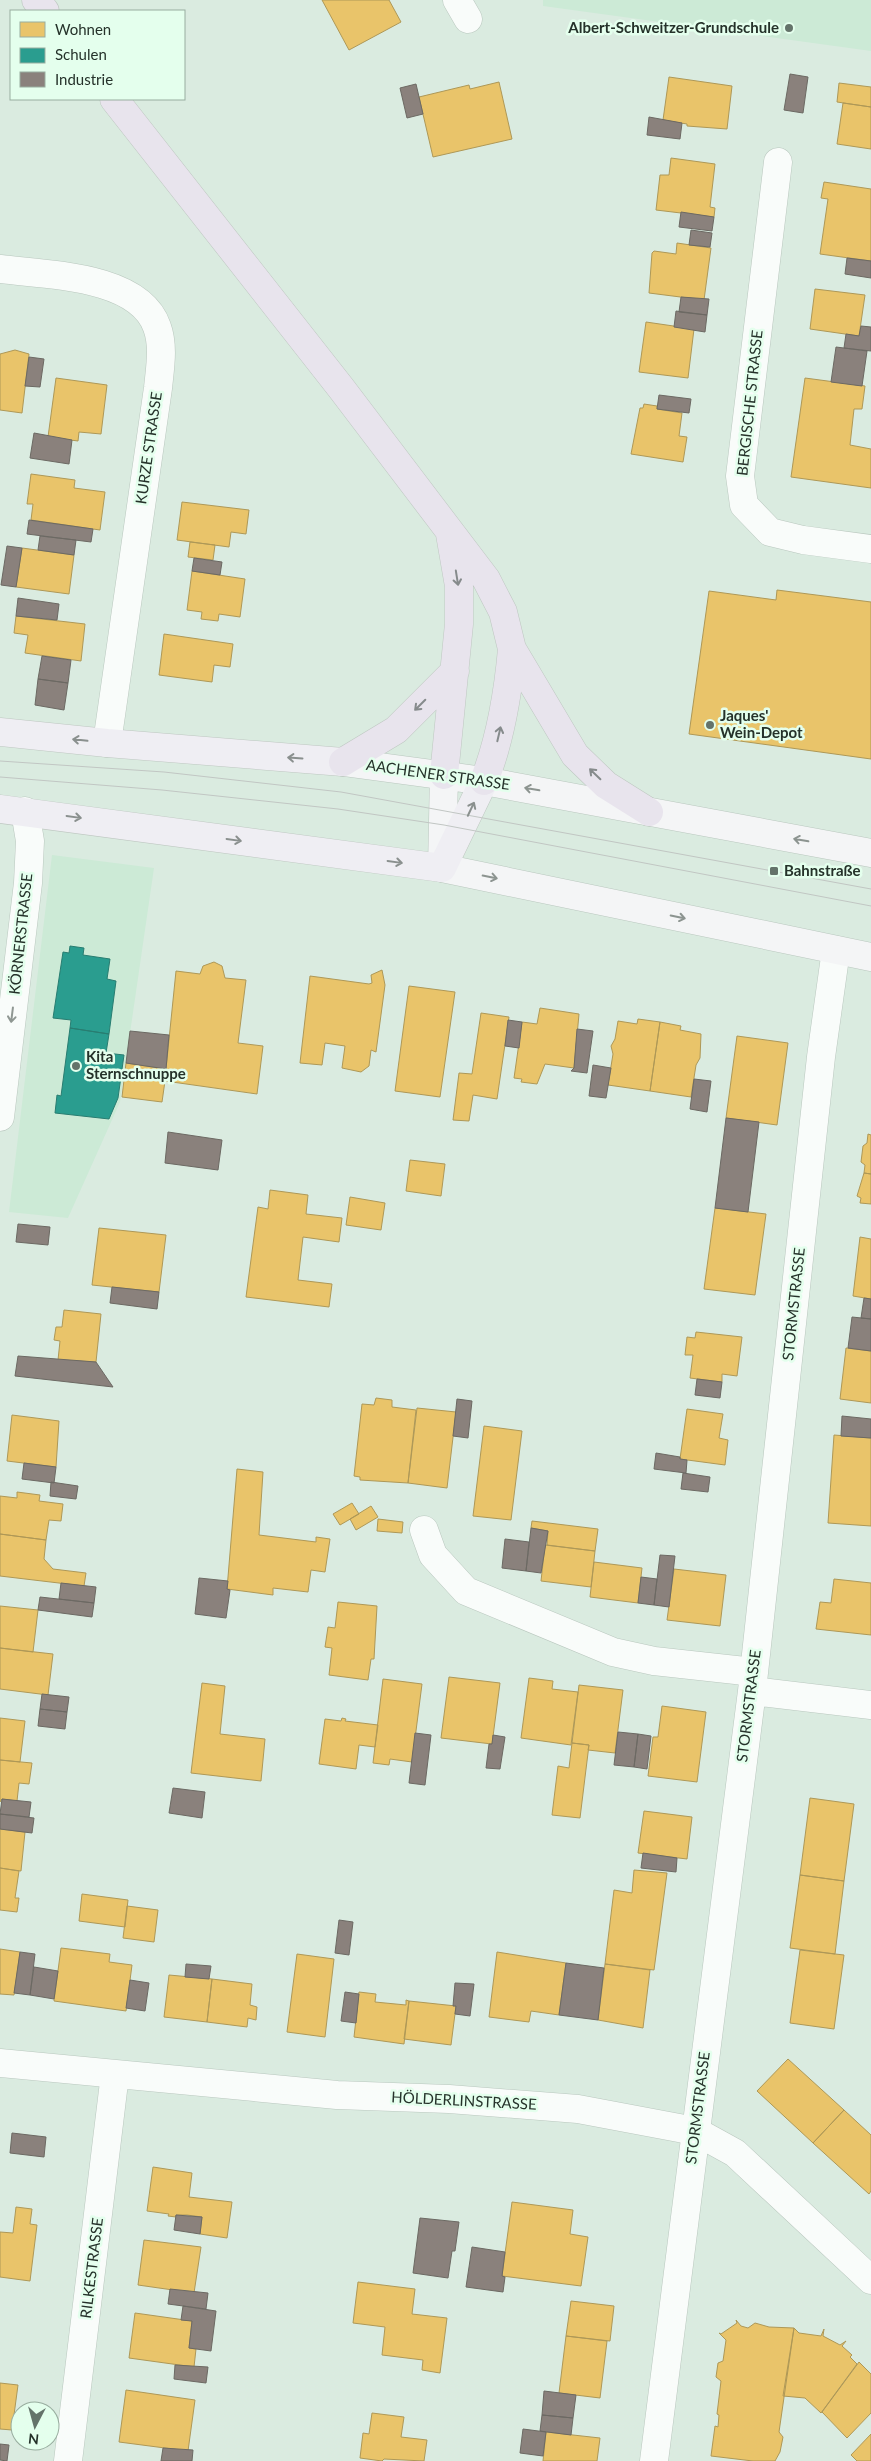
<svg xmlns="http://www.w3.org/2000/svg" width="871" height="2461" font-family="Lato,sans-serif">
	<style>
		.built { fill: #ccead6 }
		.homes { fill: #e9c46a; stroke: #ae9857 }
		.schools { fill: #2a9d8f; stroke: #287d71 }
		.industry { fill: #8a817c; stroke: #6c6963 }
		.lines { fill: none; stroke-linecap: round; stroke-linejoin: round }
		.street-casing { stroke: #b9c7be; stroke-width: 29 }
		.secondary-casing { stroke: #b9c7be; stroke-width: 29 }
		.primary-casing { stroke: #bec7c1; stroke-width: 29 }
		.highway-casing { stroke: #bec7c1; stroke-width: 29 }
		.street { stroke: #f9fcfa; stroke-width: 28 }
		.secondary { stroke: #f4f5f6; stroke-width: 28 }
		.primary { stroke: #efeef3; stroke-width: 28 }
		.highway { stroke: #e8e4ed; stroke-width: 28 }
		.tram { stroke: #c1c6c3; stroke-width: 1 }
		.oneway { stroke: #868b8c }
		.oneway2 { stroke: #8a908e }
		.oneway3 { stroke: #8c9490 }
		.oneway4 { stroke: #8f9792 }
		.poi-dot { fill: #64736a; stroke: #e4ffed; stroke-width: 2 }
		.labels { text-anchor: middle; stroke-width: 5; stroke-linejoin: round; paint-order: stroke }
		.poi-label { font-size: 15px; font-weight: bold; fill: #25322a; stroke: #e4ffed; text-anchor: start }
		.street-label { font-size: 15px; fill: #25322a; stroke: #e4ffed }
	</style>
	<rect width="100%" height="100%" fill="#daebe0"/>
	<!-- built -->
	<path class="built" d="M543,0H871V51L543,6Z
		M52,855L154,868L120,1102L68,1218L9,1212Z"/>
	<!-- homes -->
	<path class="homes" d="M322,0H389L401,22L349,50Z
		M669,77L732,86L727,129L687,126V124L663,120Z
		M499,82L512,139L433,157L419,97L469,85L470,89Z
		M839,83L871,87V107L837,102Z
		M843,103L871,107V149L837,144Z
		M671,158L715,164L710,207L715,208L714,217L656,210L660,175H669Z
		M824,182L871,189V261L820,254L828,199L821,198Z
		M677,243L711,248L704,300L649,293L652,253L654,251L676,254Z
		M815,289L865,295L859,336L810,329Z
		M646,322L694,329L688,378L639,372Z
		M15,350L29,354L22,413L0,410V354Z
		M56,378L107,385L101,434L79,432L78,441L48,437Z
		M805,378L865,386L862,409H854L850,445L871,449V488L791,477Z
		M644,404L657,406V409L682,413L679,436L687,437L683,462L631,454L640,408H643Z
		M31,474L75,480L74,488L105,492L100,530L31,520L33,504H27Z
		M182,502L249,510L246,534L231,532L229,547L177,540Z
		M190,542L215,545L213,560L188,557Z
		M22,548L74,555L69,594L16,587Z
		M192,571L245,579L240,617L219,614L218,621L201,619L202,612L187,610Z
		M777,590L871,602V759L689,734L709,591L776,600Z
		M16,616L85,624L81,661L25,653L28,635L14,633Z
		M164,634L233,644L230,667L214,665L212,682L159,675Z
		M214,962L222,966L225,978L246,980L238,1043L263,1046L257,1094L165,1081L162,1102L122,1097L126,1063L166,1069L176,971L200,974L203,966Z
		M382,970L385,985L376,1052L371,1050L369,1066L361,1072L342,1068L345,1046L325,1043L322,1065L300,1063L310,976L369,984L372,983L371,975Z
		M409,986L455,992L440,1097L395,1091Z
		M540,1008L579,1014L574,1068L545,1064L537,1084L521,1082L522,1079L514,1078L522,1022L537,1024Z
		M481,1013L509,1017L497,1099L473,1095L469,1121L453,1120L459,1073L472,1074Z
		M638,1019L660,1022L650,1091L608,1085L613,1054L611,1046L615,1039L618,1021L637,1024Z
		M660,1022L681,1026L680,1030L701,1034L700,1058L696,1065L691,1097L650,1091Z
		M737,1036L788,1043L777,1125L726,1118Z
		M868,1134L871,1135V1174L864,1173L865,1165L861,1162L863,1146L867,1143Z
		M410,1160L445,1164L441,1196L406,1191Z
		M864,1173L871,1174V1204L860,1203L861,1198L857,1196Z
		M270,1190L308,1195L306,1214L342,1218L339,1242L303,1237L298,1280L332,1284L329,1307L246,1297L258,1207L268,1209Z
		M350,1197L385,1203L381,1230L346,1225Z
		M715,1208L766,1214L755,1295L704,1289Z
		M99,1228L166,1235L159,1292L92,1285Z
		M860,1237L871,1239V1299L853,1296Z
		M64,1310L101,1314L96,1362L58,1360L60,1341L54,1340L56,1327H62Z
		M696,1332L742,1337L737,1376L722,1374V1382L690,1378L693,1355H685L687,1337L695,1338Z
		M846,1348L871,1351V1403L840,1399Z
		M376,1398L392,1400V1407L416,1410L408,1483L360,1480V1477L354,1476L362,1404L374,1405Z
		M417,1408L456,1412L447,1488L408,1483Z
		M687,1409L723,1414L719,1438L728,1440L725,1465L680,1459Z
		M12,1415L59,1421L56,1467L7,1461Z
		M484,1426L522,1431L511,1520L473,1516Z
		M834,1435L871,1438V1526L828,1523Z
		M237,1469L263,1472L259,1535L316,1542V1537L330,1539L325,1572L311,1570L308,1592L273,1588V1595L227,1589Z
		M17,1492L40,1495L39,1501L63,1504L61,1521L49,1520L46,1540L0,1534V1496L17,1498Z
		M352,1503L359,1514L340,1525L333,1514Z
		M371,1506L378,1517L356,1530L350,1519Z
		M378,1519L403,1522L402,1533L377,1531Z
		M532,1521L598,1529L595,1551L547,1545L548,1531L531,1528Z
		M0,1534L46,1540L44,1559L53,1569L86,1573L84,1586L0,1576Z
		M545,1545L595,1551L591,1587L541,1581Z
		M594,1562L642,1568L638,1603L590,1597Z
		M674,1569L726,1575L720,1626L667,1620Z
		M834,1579L871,1583V1635L816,1629L820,1602L831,1603Z
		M338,1602L377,1606L374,1659H371L368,1680L329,1675L332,1648L325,1647L328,1627L335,1628Z
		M0,1606L38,1610L33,1652L0,1648Z
		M0,1648L53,1654L48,1695L0,1689Z
		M449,1677L500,1683L492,1744L441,1738Z
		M529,1678L553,1681L552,1689L578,1692L571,1745L521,1738Z
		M383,1679L422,1684L412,1762L390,1759L389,1765L373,1763Z
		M202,1683L225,1686L220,1734L265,1739L261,1781L191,1773Z
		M579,1685L623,1690L615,1753L588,1750L589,1745L572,1743Z
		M662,1706L706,1712L697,1782L648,1776L653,1737H658Z
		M0,1718L25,1721L20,1762L0,1760Z
		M342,1718L346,1719L345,1721L378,1725L375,1747L359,1745L356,1769L319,1764L325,1719L341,1721Z
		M572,1743L589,1745L580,1818L552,1815L558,1766L569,1768Z
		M0,1760L32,1763L29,1784L19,1783L17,1801L2,1799L0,1802Z
		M810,1798L854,1804L844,1881L800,1875Z
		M644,1811L692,1817L687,1859L638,1853Z
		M0,1829L25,1832L21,1871L0,1868Z
		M0,1868L19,1871L15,1898H19L17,1912L0,1910Z
		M634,1870L667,1873L654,1970L605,1964L614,1890L632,1893Z
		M800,1875L844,1881L835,1954L790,1948Z
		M82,1894L128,1900L125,1927L79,1921Z
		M127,1906L158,1910L154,1942L123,1938Z
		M61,1948L110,1954L109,1962L132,1965L126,2011L54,2001Z
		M0,1949L20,1952L14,1995L0,1994Z
		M800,1950L844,1955L834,2029L790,2023Z
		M497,1952L566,1963L559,2015L531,2011L529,2022L489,2017Z
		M297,1954L334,1959L325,2037L287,2032Z
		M605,1964L650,1970L643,2028L598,2020Z
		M169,1975L212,1979L207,2022L164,2017Z
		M212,1979L252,1984L250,2005L257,2007L256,2020L248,2018L247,2027L207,2022Z
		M359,1992L376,1994L375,2002L406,2005V2000L409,2001L404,2044L354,2037Z
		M409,2001L456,2006L451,2045L404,2039Z
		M788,2059L844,2110L813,2143L757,2091Z
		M844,2110L871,2135V2191L869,2194L813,2143Z
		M153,2167L192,2173L189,2197L232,2202L227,2238L200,2234L202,2217L187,2215H176V2217L168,2216L169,2214L147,2211Z
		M512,2202L573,2210L570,2234L588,2237L581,2286L502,2276Z
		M16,2207L32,2209L30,2224L37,2225L30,2281L0,2277V2232L13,2233Z
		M144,2240L201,2247L194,2293L138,2285Z
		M358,2282L415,2289L412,2314L447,2318L440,2373L422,2370L423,2360L382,2355L385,2327L353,2323Z
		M571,2301L614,2306L610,2341L566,2336Z
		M135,2313L192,2321L189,2348L196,2349L194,2367L129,2358Z
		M736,2320L741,2326L748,2328L755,2323L769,2327L794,2328L779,2432L783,2437L780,2452L775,2461H753L711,2456L715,2426L718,2427L719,2415L717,2414L721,2381L716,2377L718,2363L723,2361L726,2340L719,2333L721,2334L737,2323Z
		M794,2328L799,2333L821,2336L824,2329L823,2336L840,2345L846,2341L842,2346L852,2355L850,2357L857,2364L821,2413L805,2398L783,2396Z
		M566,2336L607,2341L600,2398L559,2393Z
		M859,2362L871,2374V2413L847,2438L822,2412Z
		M0,2383L18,2385L12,2430L0,2429Z
		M126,2390L195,2400L188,2451L119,2442Z
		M372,2413L404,2417L401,2437L427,2440L424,2461L384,2459L382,2461L360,2458L363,2433L369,2434Z
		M546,2432L600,2438L597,2461H543Z
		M871,2434V2461H857L851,2455Z"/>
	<!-- schools -->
	<path class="schools" d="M70,946L84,948L83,955L110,959L107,979L116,981L109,1034L70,1028L71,1020L53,1018L63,952L69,953Z
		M70,1028L109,1034L106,1053L124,1055L118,1098L109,1119L55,1113L57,1095L61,1096Z"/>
	<!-- industry -->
	<path class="industry" d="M790,74L808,77L803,113L784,110Z
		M416,84L423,114L407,118L400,88Z
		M649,117L682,123L680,139L647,135Z
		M681,212L714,217L712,231L679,227Z
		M691,230L712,233L710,247L689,245Z
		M847,258L871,261V278L845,274Z
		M681,297L709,299L707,315L679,312Z
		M676,311L707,315L705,332L674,327Z
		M861,326L871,327V351L844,348L846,334L859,336Z
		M836,347L867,351L862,386L831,382Z
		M29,357L44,359L40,387L25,386Z
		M659,395L691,399L689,413L657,409Z
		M34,433L72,440L69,464L30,458Z
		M29,520L93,529L91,542L27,534Z
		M40,536L76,540L74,555L38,550Z
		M7,546L22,548L16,587L1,585Z
		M194,558L222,562L220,575L192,571Z
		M18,598L59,604L57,620L16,616Z
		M42,656L71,660L68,683L38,679Z
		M38,679L68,683L64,710L35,705Z
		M508,1020L522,1022L519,1048L505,1046Z
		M577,1029L593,1031L587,1073L571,1071L574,1068Z
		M130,1031L169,1035L166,1069L126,1063Z
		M593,1065L611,1068L606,1098L589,1096Z
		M694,1079L711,1081L707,1112L690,1109Z
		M726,1118L759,1122L748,1212L715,1208Z
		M168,1132L222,1140L218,1170L165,1163Z
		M18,1224L50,1227L48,1245L16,1242Z
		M112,1287L159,1292L157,1309L110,1303Z
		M864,1298L871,1299V1319L861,1318Z
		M852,1317L871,1319V1351L848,1348Z
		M18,1356L96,1362L113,1387L15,1376Z
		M697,1379L722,1382L720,1398L695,1395Z
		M457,1399L472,1401L468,1438L453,1436Z
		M842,1416L871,1419V1438L841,1436Z
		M656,1453L680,1457V1459L687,1460L686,1473L654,1469Z
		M24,1463L56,1467L54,1483L22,1479Z
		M683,1473L710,1477L708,1492L681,1489Z
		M51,1482L78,1486L76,1499L50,1496Z
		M531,1528L548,1531L541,1573L526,1571Z
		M505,1539L529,1542L526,1571L502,1568Z
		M660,1555L675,1556L669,1607L654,1605Z
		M641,1577L657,1579L654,1605L638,1603Z
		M199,1578L228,1581L227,1589L230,1590L226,1618L195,1614Z
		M61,1583L96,1587L94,1603L59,1599Z
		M40,1597L94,1603L92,1617L38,1610Z
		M42,1694L69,1697L67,1712L40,1709Z
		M40,1709L67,1712L65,1729L38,1726Z
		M618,1732L638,1734L634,1767L614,1765Z
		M415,1733L431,1735L425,1785L409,1783Z
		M638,1734L651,1736L647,1769L634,1767Z
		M493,1735L505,1737L500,1769L486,1768L489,1744H492Z
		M173,1788L205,1792L202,1818L169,1813Z
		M2,1799L31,1802L29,1817L0,1814Z
		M0,1814L34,1818L32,1833L0,1829Z
		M643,1853L677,1858L676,1872L641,1868Z
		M339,1920L353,1922L349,1955L335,1953Z
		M20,1952L35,1954L30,1995L14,1993Z
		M566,1963L604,1968L598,2020L559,2015Z
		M186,1964L211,1966L209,1979L185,1977Z
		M34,1967L58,1971L54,1999L30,1995Z
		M130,1980L149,1983L145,2011L126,2008Z
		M455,1983L474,1984L470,2016L455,2014L456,2006H453Z
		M345,1992L359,1994L356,2023L341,2021Z
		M12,2133L46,2137L44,2157L10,2153Z
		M176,2215L202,2217L200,2234L174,2230Z
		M420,2218L459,2222L455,2251H452L448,2278L413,2273Z
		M472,2247L505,2252L502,2276L505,2277L503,2292L466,2287Z
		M170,2289L208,2293L206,2309L168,2304Z
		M183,2306L216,2311L211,2351L189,2348L192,2321L181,2320Z
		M175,2365L208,2367L206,2383L174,2379Z
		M544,2391L576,2395L573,2418L542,2415Z
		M542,2415L573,2418L571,2435L540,2431Z
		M523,2429L546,2432L543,2456L520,2453Z
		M0,2444L9,2445L7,2461L0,2460Z
		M163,2448L193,2450L192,2461H161Z"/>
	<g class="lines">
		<!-- street casing -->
		<g class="street-casing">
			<path id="street" d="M457,0L468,19
				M778,162L740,476L744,505L770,532L803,540L871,549
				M0,269C46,275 139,275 157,327C164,346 160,368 158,388L107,743
				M0,1117L28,883L30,841L25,811
				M424,1530L433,1555L466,1591L613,1652L654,1661L754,1672
				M752,1691L871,1705
				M0,2063L337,2095L449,2099L578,2109L695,2131L735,2153L871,2280
				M68,2461L115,2074
				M654,2461L752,1691L821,1057L836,950"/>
		</g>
		<!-- secondary casing -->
		<g class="secondary-casing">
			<path id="secondary" d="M343,762L484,781L871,853
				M444,775L442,868L871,957"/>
		</g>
		<!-- primary casing -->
		<g class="primary-casing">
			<path id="primary" d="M0,732L107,743L343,762
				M0,809L442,868L484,781"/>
		</g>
		<!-- highway casing -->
		<g class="highway-casing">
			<path id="highway" d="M36,0L45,11
				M114,99L341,388L486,579L503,612L512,649L575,755L606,785L649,812
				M343,762L396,730L455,671
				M444,775L459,624V586L450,534
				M484,781C501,738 508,694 512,649"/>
		</g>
		<!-- street -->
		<use href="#street" class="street"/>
		<!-- secondary -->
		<use href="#secondary" class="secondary"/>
		<!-- primary -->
		<use href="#primary" class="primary"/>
		<!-- highway -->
		<use href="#highway" class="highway"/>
		<!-- tram -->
		<path class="tram" d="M0,761L164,772L341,792L871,889
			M0,777L162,790L338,809L444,825L871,906"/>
	</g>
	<!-- one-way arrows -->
	<defs><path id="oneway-shaft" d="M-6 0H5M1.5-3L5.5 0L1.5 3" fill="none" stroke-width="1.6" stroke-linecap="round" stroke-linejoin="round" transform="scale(1.25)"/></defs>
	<g class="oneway">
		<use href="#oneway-shaft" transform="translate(457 578) rotate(81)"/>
		<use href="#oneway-shaft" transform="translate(420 705) rotate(135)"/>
		<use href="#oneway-shaft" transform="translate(499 734) rotate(-77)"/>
		<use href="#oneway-shaft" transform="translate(595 774) rotate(-136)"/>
	</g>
	<g class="oneway2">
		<use href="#oneway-shaft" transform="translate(80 740) rotate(-174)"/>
		<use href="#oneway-shaft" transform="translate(295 758) rotate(-176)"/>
		<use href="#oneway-shaft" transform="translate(471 809) rotate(-65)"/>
		<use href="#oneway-shaft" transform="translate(74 817) rotate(8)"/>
		<use href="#oneway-shaft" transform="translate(234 840) rotate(8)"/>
		<use href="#oneway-shaft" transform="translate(395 862) rotate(8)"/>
	</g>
	<g class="oneway3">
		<use href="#oneway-shaft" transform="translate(532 789) rotate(-170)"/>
		<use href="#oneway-shaft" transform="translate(801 840) rotate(-170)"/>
		<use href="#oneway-shaft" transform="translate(490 877) rotate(11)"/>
		<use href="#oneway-shaft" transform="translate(678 917) rotate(12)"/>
	</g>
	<use class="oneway4" href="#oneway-shaft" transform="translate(12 1015) rotate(97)"/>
	<!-- markers -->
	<g class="poi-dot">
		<circle cx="789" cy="28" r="5"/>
		<circle cx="710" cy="725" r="5"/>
		<rect x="769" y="866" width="10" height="10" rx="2.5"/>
		<circle cx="76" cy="1066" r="5"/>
	</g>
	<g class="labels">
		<!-- poi labels -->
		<g class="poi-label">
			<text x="779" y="33" text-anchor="end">Albert-Schweitzer-Grundschule</text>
			<text x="720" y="721">Jaques'<tspan x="720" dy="17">Wein-Depot</tspan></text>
			<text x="784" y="876">Bahnstraße</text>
			<text x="86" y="1062">Kita<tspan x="86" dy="17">Sternschnuppe</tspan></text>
		</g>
		<!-- street labels -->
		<g class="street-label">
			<text transform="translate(750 403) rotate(-84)" y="5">BERGISCHE STRASSE</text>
			<text transform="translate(149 448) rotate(-82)" y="5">KURZE STRASSE</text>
			<text transform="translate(438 775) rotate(8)" y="5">AACHENER STRASSE</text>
			<text transform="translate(21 934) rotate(-84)" y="5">KÖRNERSTRASSE</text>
			<text transform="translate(794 1304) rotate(-84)" y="5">STORMSTRASSE</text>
			<text transform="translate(749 1706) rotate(-83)" y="5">STORMSTRASSE</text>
			<text transform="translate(464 2101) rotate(3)" y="5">HÖLDERLINSTRASSE</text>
			<text transform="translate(698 2108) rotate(-83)" y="5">STORMSTRASSE</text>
			<text transform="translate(92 2268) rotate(-83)" y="5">RILKESTRASSE</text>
		</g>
	</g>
	<!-- legend -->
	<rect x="10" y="10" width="175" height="90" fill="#e4ffed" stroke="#98ad9f"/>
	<rect x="20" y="22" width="25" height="15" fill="#e9c46a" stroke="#98ad9f"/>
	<text x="55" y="35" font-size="15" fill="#25322a">Wohnen</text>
	<rect x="20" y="48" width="25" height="15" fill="#2a9d8f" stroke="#98ad9f"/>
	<text x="55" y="60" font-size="15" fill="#25322a">Schulen</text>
	<rect x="20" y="72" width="25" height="15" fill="#8a817c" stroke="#98ad9f"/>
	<text x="55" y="85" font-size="15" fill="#25322a">Industrie</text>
	<!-- north arrow -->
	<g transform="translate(35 2426) rotate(186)"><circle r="24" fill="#e4ffed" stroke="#98ad9f"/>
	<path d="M0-4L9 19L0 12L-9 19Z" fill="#64736a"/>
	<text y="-8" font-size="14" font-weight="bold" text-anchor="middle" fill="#25322a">N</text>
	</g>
</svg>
